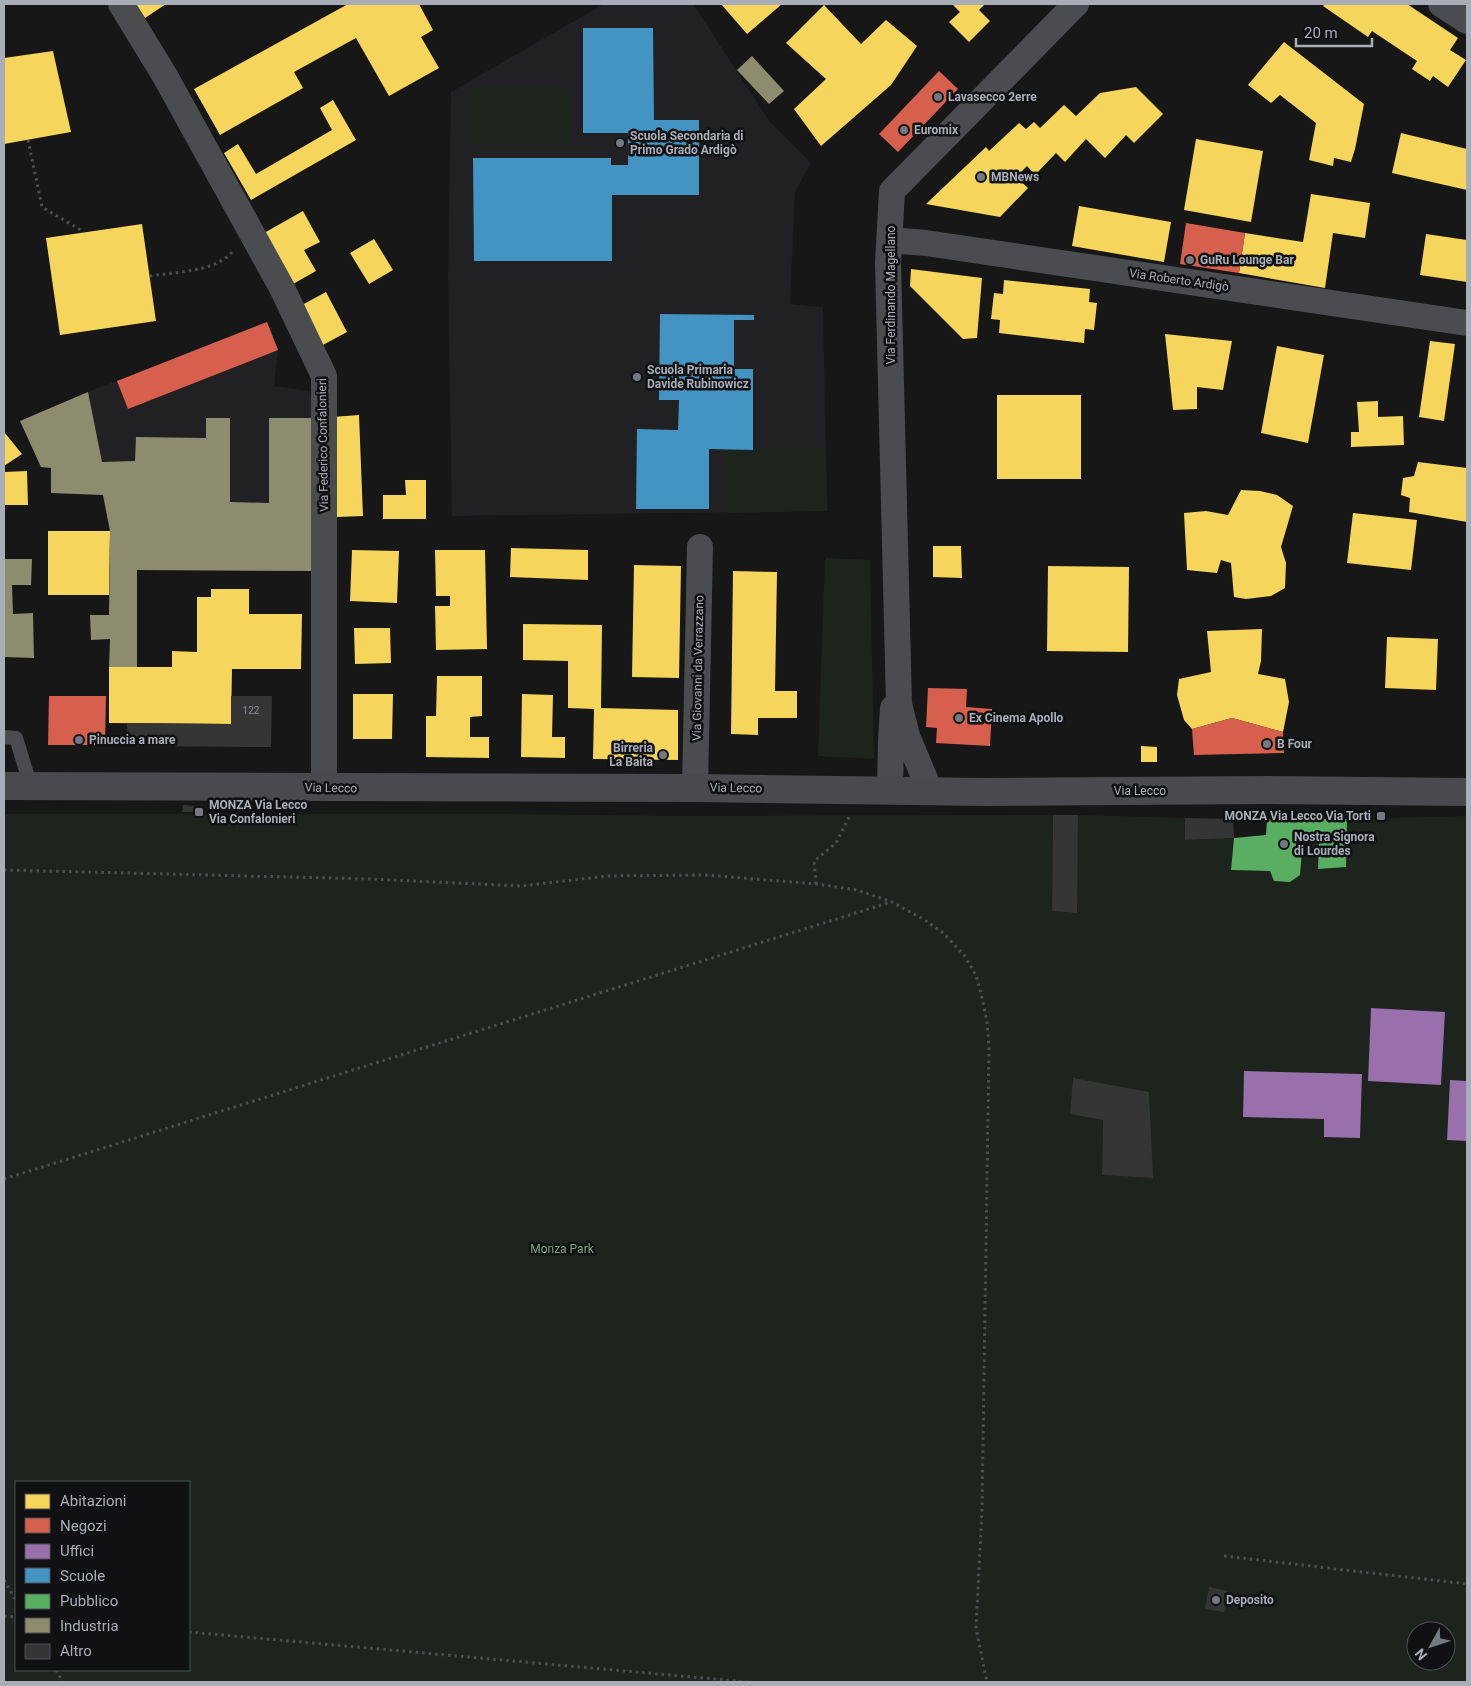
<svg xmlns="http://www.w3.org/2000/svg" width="1471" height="1686" font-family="Roboto,sans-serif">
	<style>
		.built { fill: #212123 }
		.green { fill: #1d241e; fill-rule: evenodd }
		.homes { fill: #f6d55c }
		.shops { fill: #d6604d }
		.offices { fill: #9970ab }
		.schools { fill: #4393c3 }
		.public { fill: #5aae61 }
		.industry { fill: #8c8c6e }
		.building { fill: #353536 }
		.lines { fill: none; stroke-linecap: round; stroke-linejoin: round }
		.path { stroke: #4d4e52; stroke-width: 3; stroke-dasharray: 2.5 4; stroke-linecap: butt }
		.lane { stroke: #4b4c50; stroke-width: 14 }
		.street { stroke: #4b4c50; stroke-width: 26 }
		.secondary { stroke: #4a4a4e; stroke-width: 28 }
		.poi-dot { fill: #757880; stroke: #111113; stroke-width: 2 }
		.labels { text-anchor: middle; stroke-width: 5; stroke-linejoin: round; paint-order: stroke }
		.number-label { font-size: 10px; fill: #8b8f98 }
		.poi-label { font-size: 12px; font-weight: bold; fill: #a8adb8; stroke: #111113; text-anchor: start }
		.street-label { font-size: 12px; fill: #a8adb8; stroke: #111113 }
		.park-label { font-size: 12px; fill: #7fa381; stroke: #111113 }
	</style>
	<rect width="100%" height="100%" fill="#171717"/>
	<!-- built -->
	<path class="built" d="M604,4H693L770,122L811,163L795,191L790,304L823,307L827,511L452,516L448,276L451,92Z
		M267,322L278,350L274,386L310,391L314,418L313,571L110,570V531L103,495L51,493V468L41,467L20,421L88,392Z"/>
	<!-- green -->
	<path class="green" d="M470,87H571L572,144H471Z
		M826,448L827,511L728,513L724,449Z
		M825,558L870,560L874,759L818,756Z
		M4,814H507L677,816L1053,815L1052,911L1076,913L1078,815L1185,818L1186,840L1234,838L1231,870L1270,871L1274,881L1289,882L1300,875L1303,840L1319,841L1318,869L1346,867L1347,819L1467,816V1081L1450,1080L1447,1139L1467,1141V1682H4ZM1371,1008L1445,1012L1441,1085L1368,1081ZM1244,1071L1362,1074L1360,1138L1324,1137V1119L1243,1117ZM1073,1079L1149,1092L1152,1178L1102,1175L1103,1120L1070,1114ZM16,1482H189V1670H16ZM1416,1631H1446V1661H1416Z"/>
	<!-- homes -->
	<path class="homes" d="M136,4H166L145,18Z
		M348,4H419L433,30L421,37L439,68L389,96L356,38L294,72L303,88L220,135L194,89Z
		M721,4H782L747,34Z
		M952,4H985L979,10L990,21L969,42L949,22L960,12Z
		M1325,4H1407L1458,38L1450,50L1466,60L1448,87L1433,76L1430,81L1412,69L1417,61L1372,31L1368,37L1323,6Z
		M824,5L861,44L886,20L917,46L891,85L821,146L794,109L826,79L786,43Z
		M1284,42L1364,104L1355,149L1351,162L1334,158L1333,166L1309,160L1316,123L1280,95L1271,103L1248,85Z
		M53,51L71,132L4,144V58Z
		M1136,87L1163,114L1134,143L1126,135L1105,158L1086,139L1065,162L1056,153L1035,175L1027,166L1016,177L1028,188L1000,217L926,204L986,147L989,151L1019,123L1026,129L1034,122L1040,128L1064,105L1076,116L1100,93Z
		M333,100L356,140L251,200L224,153L238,144L256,174L332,130L320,108Z
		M1401,133L1467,149V190L1392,173Z
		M1196,139L1263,151L1251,222L1184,210Z
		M1311,194L1370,203L1365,238L1333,233L1325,288L1239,273L1245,233L1303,242Z
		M1079,206L1171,222L1164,262L1072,246Z
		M303,211L320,242L304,250L316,271L293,284L264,233Z
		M142,224L156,321L60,335L46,238Z
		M1426,234L1467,240V282L1420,275Z
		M374,239L393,270L369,284L350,253Z
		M911,269L982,278L977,338L963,339L910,286Z
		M1004,280L1090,289L1089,302L1097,303L1094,330L1085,329L1084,343L999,333L1000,320L991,319L994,293L1003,294Z
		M326,292L347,332L321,346L300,306Z
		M1165,334L1232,341L1223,390L1197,387V409L1173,410Z
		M1430,341L1455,344L1444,421L1419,417Z
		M1277,346L1324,355L1308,443L1261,433Z
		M997,395H1081V479H997Z
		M1378,401V417L1403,416L1404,445L1351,447V432H1359L1357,402Z
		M359,415L363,516L337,517L332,417Z
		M4,432L22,454L4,466Z
		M1418,462L1467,468V522L1409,512L1410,498L1401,495L1403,478L1414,476Z
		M27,471L28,505H4V472Z
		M405,480H426V519H383V495H406Z
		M1241,490L1260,491L1277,495L1293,506L1281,547L1286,563L1285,588L1271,596L1246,599L1234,597L1231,563L1221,560L1217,573L1187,570L1184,513L1206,511L1228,515Z
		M1353,513L1417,520L1411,570L1347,563Z
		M48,531H110L109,595H48Z
		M933,546H961L962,578L933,577Z
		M511,548L588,550V580L510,577Z
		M352,550L399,551L397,603L350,601Z
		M435,550H485L487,649L436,650L435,606H450V596H436Z
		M634,565L681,566L679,678L632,677Z
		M1048,566L1129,567L1128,652L1047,651Z
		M733,571L777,572L775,691H797V718H758V735L731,734Z
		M211,589H249V614H302L301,669H232L231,724L109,723V667H172V651L197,652V597H211Z
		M523,624L602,625L601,708L678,710V760L593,759L594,709L568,708V661L523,660Z
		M354,628H390L391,663L355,664Z
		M1262,629L1261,661L1258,674L1285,679L1289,702L1283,732L1232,718L1192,729L1184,720L1177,695L1179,679L1211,672L1207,631Z
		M1387,637L1438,639L1436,690L1385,688Z
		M437,676H482V716L470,717V737H489V758L426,757V716H436Z
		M353,694H393L392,739H353Z
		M522,694L553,695L552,737H565V758L521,757Z
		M1141,746L1157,747V762H1141Z"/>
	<!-- shops -->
	<path class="shops" d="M939,71L958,89L898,152L879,134Z
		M1186,223L1245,233L1239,273L1180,264Z
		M267,322L278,350L128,409L117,381Z
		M928,688L967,689L966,707L992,709L990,746L936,743L937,728L926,727Z
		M49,696H106L105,745H48Z
		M1232,718L1283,732L1284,753L1194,755L1192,729Z"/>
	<!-- offices -->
	<path class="offices" d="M1371,1008L1445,1012L1441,1085L1368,1081Z
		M1244,1071L1362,1074L1360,1138L1324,1137V1119L1243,1117Z
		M1450,1080L1467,1081V1141L1447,1140Z"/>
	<!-- schools -->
	<path class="schools" d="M583,28H653L654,120H699V195H612V261H474L473,158H611V165H628V133H583Z
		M660,314L754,315V320H734V369H753V450L709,449V509H636L637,429L678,430L679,400H659Z"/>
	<!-- public -->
	<path class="public" d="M1267,819H1347L1346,867L1318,869L1319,841L1303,840L1300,875L1290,882L1274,881L1270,871L1231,870L1234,838L1266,835Z"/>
	<!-- industry -->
	<path class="industry" d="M752,56L784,91L769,104L737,70Z
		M88,392L102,462L135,461L136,437L206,438V418H230V502L269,503V418H314L313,571L137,570V667H109L110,639L91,640L90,615H109L110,531L103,495L51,493V468L41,467L20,421Z
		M4,559H32L31,585H12L13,614L33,613L34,658L4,657Z"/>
	<!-- building -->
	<path class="building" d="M231,696H272L271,747L127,746V723L231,724Z
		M183,805L196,806L195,812H182Z
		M1053,815H1078L1077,913L1052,911Z
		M1185,818L1233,819L1234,838L1185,840Z
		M1073,1078L1149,1092L1153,1178L1102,1175L1103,1120L1070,1114Z
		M1209,1587L1228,1591L1224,1612L1205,1609Z"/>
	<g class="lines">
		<!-- path -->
		<path class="path" d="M28,140L42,207L84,232
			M150,276C175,272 215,272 232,252
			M4,870L370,879L522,886L607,876L705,875L816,884L857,890L892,902L923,919L942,932L964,955L976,975L981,993L987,1022L989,1047L982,1509L976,1628L987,1682
			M816,884L814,861L836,843L850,815
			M4,1179L891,902
			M1224,1556L1467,1584
			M4,1580L16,1601
			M4,1616L16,1617
			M189,1632L748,1682
			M56,1670L63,1682"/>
		<!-- lane -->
		<path class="lane" d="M4,737L16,738L31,787"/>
		<!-- street -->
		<path class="street" d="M121,4L165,76L250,230L282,288L324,376V787
			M1441,4L1467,21
			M890,240L926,243L1467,323
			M695,788L700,547
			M890,790L891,740L893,708
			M930,791L907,736L899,704L888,263L892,191L1076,4"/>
		<!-- secondary -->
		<path class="secondary" d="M4,786L695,788L986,792L1266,790L1467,792"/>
	</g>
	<!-- markers -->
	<g class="poi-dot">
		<circle cx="938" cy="97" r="5"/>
		<circle cx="904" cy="130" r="5"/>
		<circle cx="620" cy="143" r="5"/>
		<circle cx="981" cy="177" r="5"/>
		<circle cx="1190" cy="260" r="5"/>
		<circle cx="637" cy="377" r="5"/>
		<circle cx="959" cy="718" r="5"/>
		<circle cx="79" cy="740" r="5"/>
		<circle cx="1267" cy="744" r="5"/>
		<circle cx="663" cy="755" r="5"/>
		<rect x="194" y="807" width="10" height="10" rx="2.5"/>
		<rect x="1376" y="811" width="10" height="10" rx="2.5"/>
		<circle cx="1284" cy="844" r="5"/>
		<circle cx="1216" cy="1600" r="5"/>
	</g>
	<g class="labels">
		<!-- number labels -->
		<g class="number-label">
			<text x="251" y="714">122</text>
		</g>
		<!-- poi labels -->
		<g class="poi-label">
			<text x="948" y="101">Lavasecco 2erre</text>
			<text x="914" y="134">Euromix</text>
			<text x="630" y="140">Scuola Secondaria di<tspan x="630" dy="14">Primo Grado Ardigò</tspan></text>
			<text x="991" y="181">MBNews</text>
			<text x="1200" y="264">GuRu Lounge Bar</text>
			<text x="647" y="374">Scuola Primaria<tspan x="647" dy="14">Davide Rubinowicz</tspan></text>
			<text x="969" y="722">Ex Cinema Apollo</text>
			<text x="89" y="744">Pinuccia a mare</text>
			<text x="1277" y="748">B Four</text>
			<text x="653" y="752" text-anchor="end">Birreria<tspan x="653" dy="14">La Baita</tspan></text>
			<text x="209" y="809">MONZA Via Lecco<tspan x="209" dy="14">Via Confalonieri</tspan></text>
			<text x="1371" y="820" text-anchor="end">MONZA Via Lecco Via Torti</text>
			<text x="1294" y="841">Nostra Signora<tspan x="1294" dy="14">di Lourdes</tspan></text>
			<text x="1226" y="1604">Deposito</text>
		</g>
		<!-- street labels -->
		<g class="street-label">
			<text transform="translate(1179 280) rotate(8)" y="4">Via Roberto Ardigò</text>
			<text transform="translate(891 295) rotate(-90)" y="4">Via Ferdinando Magellano</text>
			<text transform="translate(323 445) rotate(-91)" y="4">Via Federico Confalonieri</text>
			<text transform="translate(698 668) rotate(-89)" y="4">Via Giovanni da Verrazzano</text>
			<text transform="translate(331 788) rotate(1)" y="4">Via Lecco</text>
			<text transform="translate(736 788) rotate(1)" y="4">Via Lecco</text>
			<text x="1140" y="795">Via Lecco</text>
		</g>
		<!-- park labels -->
		<g class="park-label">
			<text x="562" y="1253">Monza Park</text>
		</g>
	</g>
	<!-- border -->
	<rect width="1471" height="1686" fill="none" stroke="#a8adb8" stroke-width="10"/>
	<!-- legend -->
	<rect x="15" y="1481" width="175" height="190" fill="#111113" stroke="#4d4f55"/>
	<rect x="25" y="1494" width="25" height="15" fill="#f6d55c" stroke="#4d4f55"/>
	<text x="60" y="1506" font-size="15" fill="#a8adb8">Abitazioni</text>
	<rect x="25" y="1518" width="25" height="15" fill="#d6604d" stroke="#4d4f55"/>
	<text x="60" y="1531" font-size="15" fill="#a8adb8">Negozi</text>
	<rect x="25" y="1544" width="25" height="15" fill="#9970ab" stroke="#4d4f55"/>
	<text x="60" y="1556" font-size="15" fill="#a8adb8">Uffici</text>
	<rect x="25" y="1568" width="25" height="15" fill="#4393c3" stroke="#4d4f55"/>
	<text x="60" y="1581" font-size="15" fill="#a8adb8">Scuole</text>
	<rect x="25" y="1594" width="25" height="15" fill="#5aae61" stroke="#4d4f55"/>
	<text x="60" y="1606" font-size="15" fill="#a8adb8">Pubblico</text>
	<rect x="25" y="1618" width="25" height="15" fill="#8c8c6e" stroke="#4d4f55"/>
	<text x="60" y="1631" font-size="15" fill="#a8adb8">Industria</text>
	<rect x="25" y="1644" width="25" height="15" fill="#353536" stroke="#4d4f55"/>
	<text x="60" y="1656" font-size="15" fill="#a8adb8">Altro</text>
	<!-- north arrow -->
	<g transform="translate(1431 1646) rotate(230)"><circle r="24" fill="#111113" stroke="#4d4f55"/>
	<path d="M0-4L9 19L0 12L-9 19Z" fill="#757880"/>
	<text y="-8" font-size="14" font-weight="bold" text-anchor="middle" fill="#a8adb8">N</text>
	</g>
	<!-- scale -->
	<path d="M1296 38v8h76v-8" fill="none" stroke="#a8adb8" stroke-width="2.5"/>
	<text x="1304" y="38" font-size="15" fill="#a8adb8" stroke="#111113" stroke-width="4" paint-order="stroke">20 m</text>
</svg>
